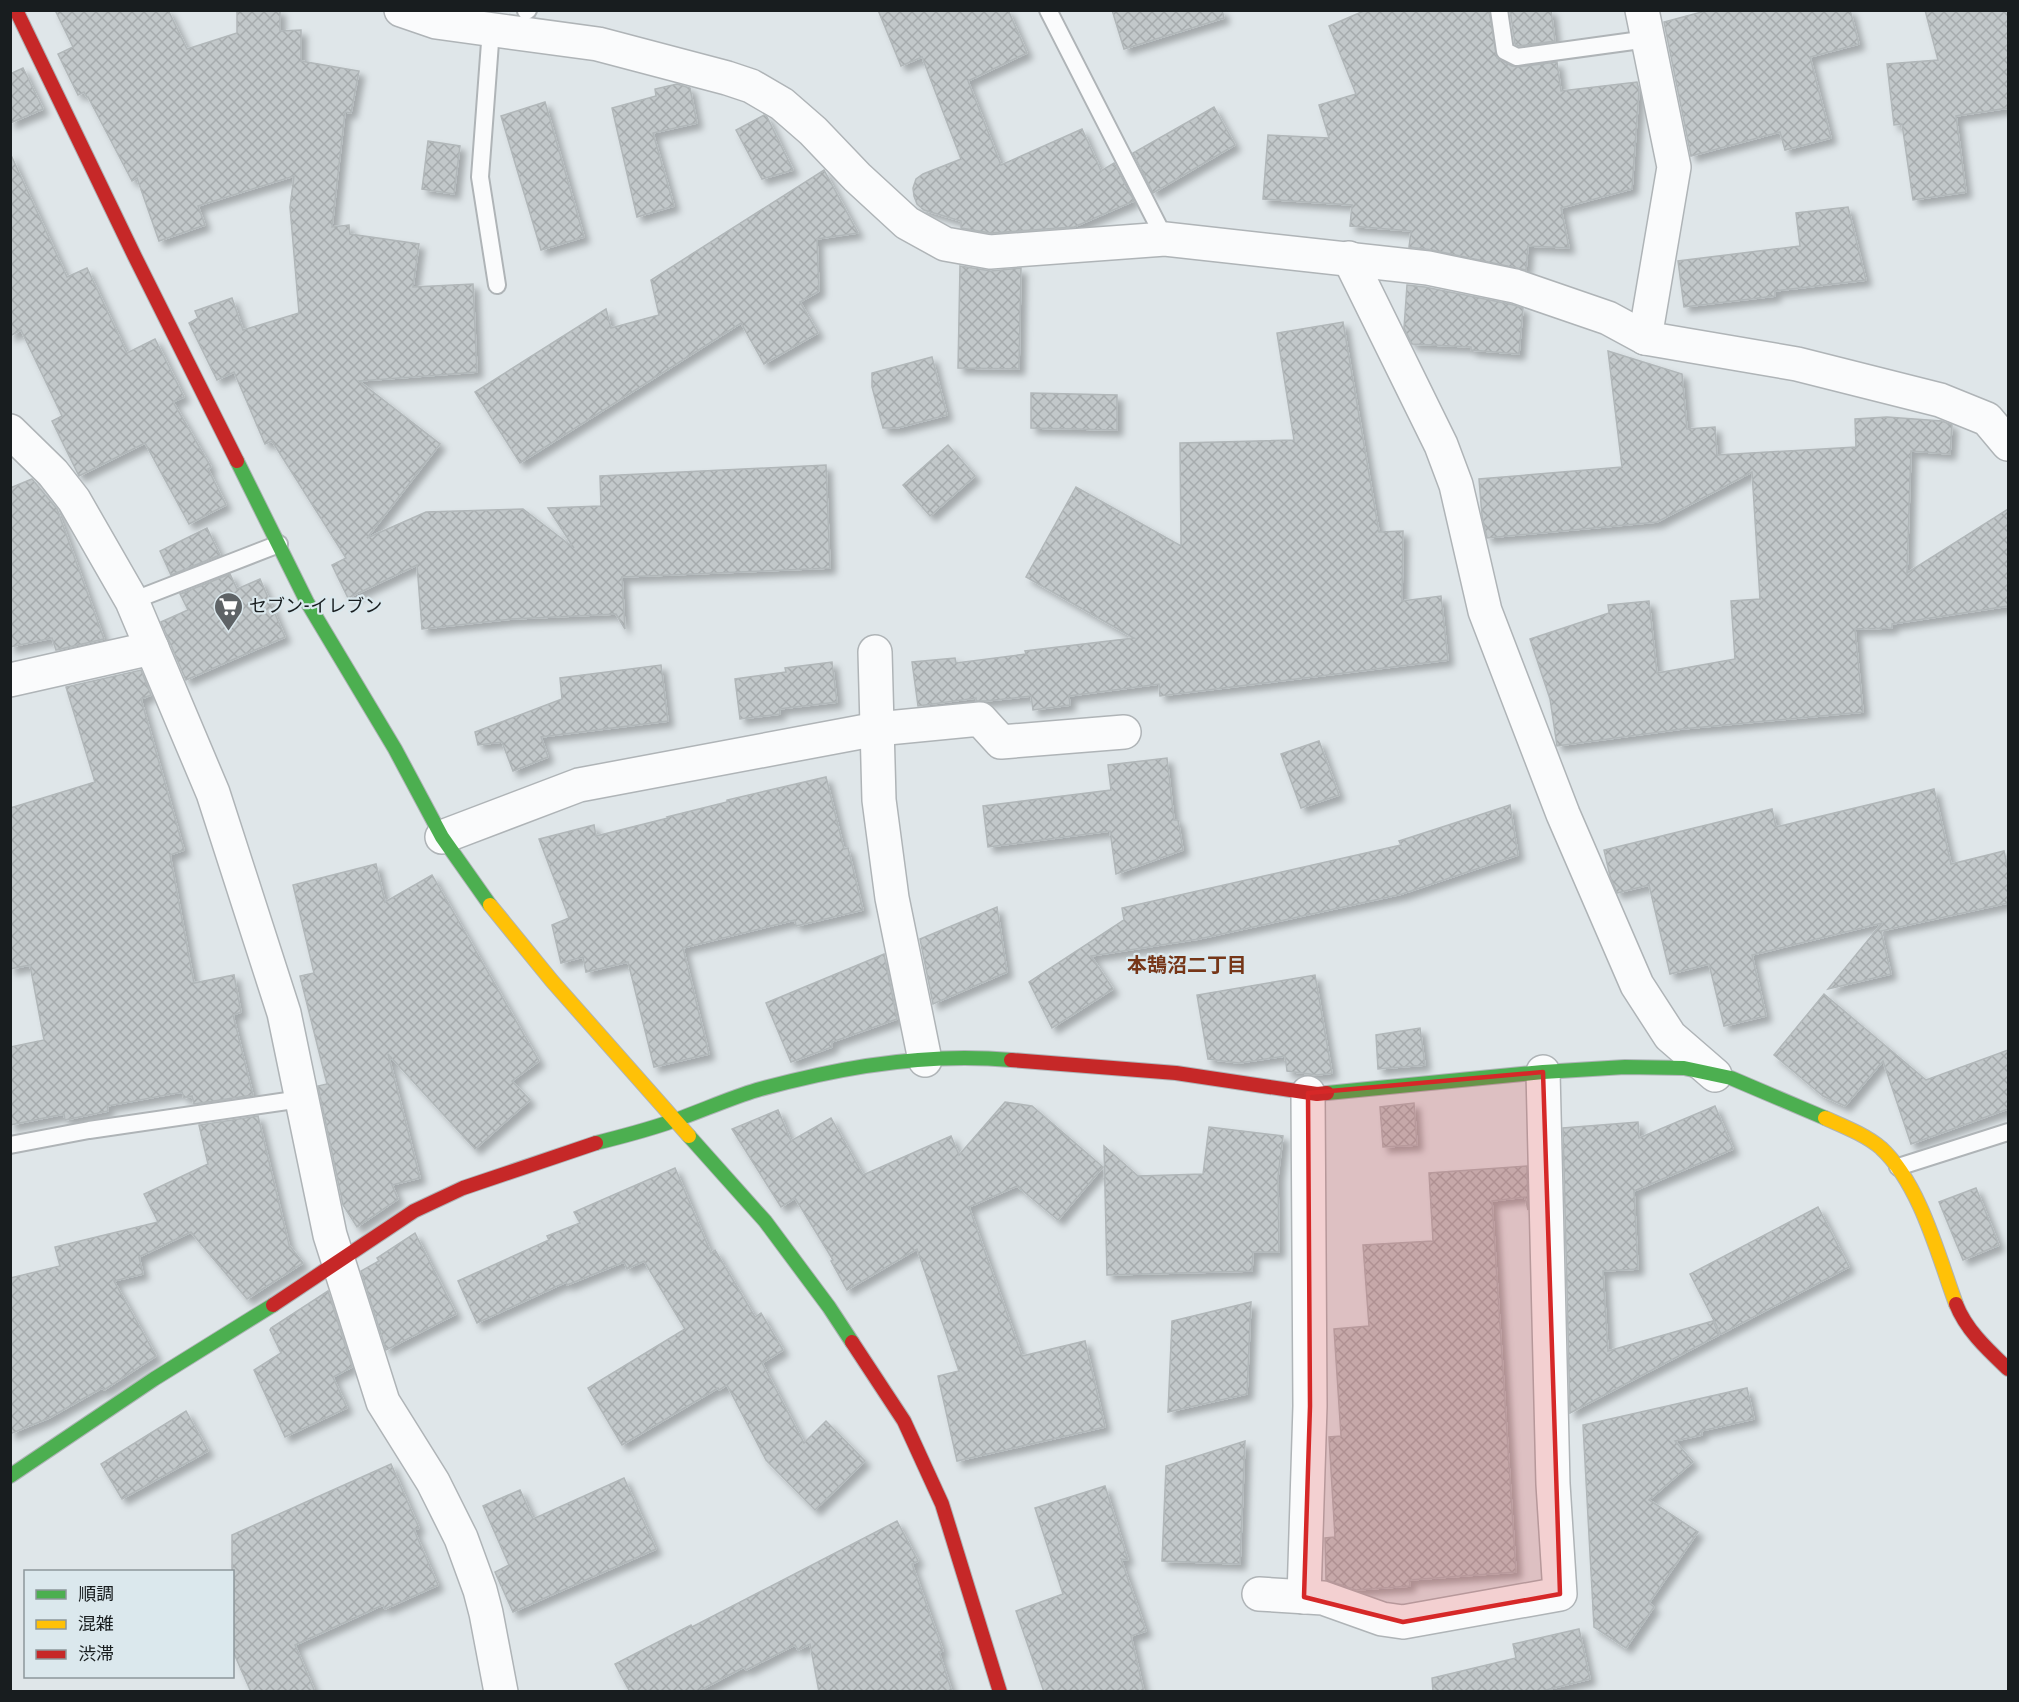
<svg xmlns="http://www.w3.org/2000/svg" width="2019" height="1702" font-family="Overpass,'Noto Sans JP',sans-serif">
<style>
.building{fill:url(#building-cross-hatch);stroke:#b1b7b9;stroke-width:1.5;filter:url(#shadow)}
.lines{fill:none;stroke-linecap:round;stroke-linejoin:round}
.lane-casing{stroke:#afb4b7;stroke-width:20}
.street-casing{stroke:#afb4b7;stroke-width:36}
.fast-casing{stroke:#afb4b7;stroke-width:16}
.slow-casing{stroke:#afb4b7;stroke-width:16}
.jam-casing{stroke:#afb4b7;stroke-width:16}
.lane{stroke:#fafbfc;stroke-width:16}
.street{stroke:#fafbfc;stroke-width:33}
.fast{stroke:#4caf50;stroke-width:14}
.slow{stroke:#ffc107;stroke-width:14}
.jam{stroke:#c62828;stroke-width:14}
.marked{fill:#d62828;fill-opacity:0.2;stroke:#d62828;stroke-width:4.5;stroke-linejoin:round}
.labels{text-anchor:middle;stroke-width:4.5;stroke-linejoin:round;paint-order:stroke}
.poi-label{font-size:18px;fill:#181d1f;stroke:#dbe8ed;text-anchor:start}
.neighbourhood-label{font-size:20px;font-weight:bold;fill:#763618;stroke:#dbe8ed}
</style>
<defs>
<pattern id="building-cross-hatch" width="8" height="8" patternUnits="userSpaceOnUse" patternTransform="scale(1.5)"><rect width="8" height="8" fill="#c2c8ca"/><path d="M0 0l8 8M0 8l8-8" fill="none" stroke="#a6abad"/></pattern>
<filter id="shadow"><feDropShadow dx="5.5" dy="5.5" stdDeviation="3" flood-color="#0004"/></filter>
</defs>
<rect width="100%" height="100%" fill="#dfe6e9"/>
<g class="building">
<polygon points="55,10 168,10 187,49 237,33 237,10 280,10 280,31 301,30 301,61 359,71 351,113 345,112 332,227 349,225 350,234 419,244 413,287 473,284 477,372 359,381 440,444 367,538 426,512 523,509 574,548 548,508 601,506 600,476 826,465 830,568 622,577 625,629 616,614 512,619 422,629 417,565 348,598 332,565 346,558 272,441 265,444 234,372 217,380 189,323 198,318 195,311 232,298 243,330 299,313 290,207 294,176 198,206 205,225 159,241 137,178 132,181 88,97 87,97 84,92 78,95 58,54 73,47"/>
<polygon points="878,10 1008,10 1027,53 968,81 1001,165 1082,129 1101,171 1114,163 1134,201 1074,227 991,233 961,228 961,221 924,210 917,204 914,196 913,188 916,179 923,174 961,159 922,57 901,66"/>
<polygon points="1112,10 1222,10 1224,18 1124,49"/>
<polygon points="1366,10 1489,10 1497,58 1512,66 1518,67 1557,62 1561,91 1637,82 1639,90 1632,189 1561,208 1569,248 1528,246 1526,270 1432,250 1409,247 1411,231 1350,226 1352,205 1263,199 1268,135 1329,138 1319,105 1356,94 1329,26"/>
<polygon points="1510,10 1551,10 1555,41 1519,46 1515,44"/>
<polygon points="1709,10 1850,10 1859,44 1810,57 1831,138 1785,150 1780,132 1691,156 1664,22"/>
<polygon points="1925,10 2008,10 2008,108 1956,116 1966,192 1913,200 1902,124 1894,125 1887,64 1938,60"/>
<polygon points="23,68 43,109 10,123 10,74"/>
<polygon points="677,84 690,88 697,123 653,133 674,206 637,217 612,108 656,96 655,89"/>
<polygon points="545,102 584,237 541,250 501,116"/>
<polygon points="1214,107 1235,145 1153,193 1133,153"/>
<polygon points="764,115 767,117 793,170 762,179 736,130"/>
<polygon points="428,141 460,146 454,194 422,189"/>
<polygon points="10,153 67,277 87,268 127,353 155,339 184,397 173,402 211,467 208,469 226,505 189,524 145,443 79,476 78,474 52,421 62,416 21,330 10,336"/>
<polygon points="824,170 858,233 817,239 819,291 800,302 818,333 764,364 741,323 520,463 475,392 606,309 611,328 659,315 651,280"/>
<polygon points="1848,207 1866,280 1775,291 1775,296 1684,307 1678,261 1800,246 1796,213"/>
<polygon points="960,266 991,271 1021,268 1019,369 958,368"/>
<polygon points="1407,285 1425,287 1510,304 1523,308 1519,354 1471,350 1471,347 1412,344 1404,328"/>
<polygon points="1343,322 1379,532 1403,531 1402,601 1441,596 1448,660 1160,696 1159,684 1069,696 1070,705 1033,710 1031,696 986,701 976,701 976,698 918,706 912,662 955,658 956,663 1026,654 1025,651 1134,638 1026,577 1076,487 1181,546 1180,443 1294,440 1277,333"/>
<polygon points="1608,351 1682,374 1687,429 1715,427 1717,455 1856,447 1855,419 1887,417 1942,421 1952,425 1950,454 1911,451 1907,573 2008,509 2008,606 1892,624 1892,628 1855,629 1863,712 1682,729 1557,746 1550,699 1530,639 1609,613 1608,605 1649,601 1657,673 1735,659 1731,601 1760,599 1752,472 1657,522 1487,538 1482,516 1479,479 1622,467"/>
<polygon points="932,357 947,415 897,428 883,428 872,387 872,373"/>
<polygon points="1031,393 1117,395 1117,430 1031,428"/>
<polygon points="948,445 975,476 930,516 903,485"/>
<polygon points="32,479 57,509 104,639 56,650 52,638 10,647 10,488"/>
<polygon points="207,528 220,555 171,575 160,551"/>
<polygon points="230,574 237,589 260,579 285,637 186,680 161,622 188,610 180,594"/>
<polygon points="832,662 837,702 779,709 780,714 740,719 735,679 786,672 785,668"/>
<polygon points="661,665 668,721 541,737 548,757 513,771 502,742 478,745 475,732 562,699 560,678"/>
<polygon points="141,670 151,695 141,699 184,850 170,855 194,983 234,975 241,1012 233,1015 253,1095 194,1104 192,1096 184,1098 182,1092 107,1106 108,1111 65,1120 64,1114 10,1125 10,1047 44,1040 30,965 10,969 10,808 95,782 66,687"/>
<polygon points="1319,741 1339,795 1301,808 1281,754"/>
<polygon points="1167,758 1174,820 1178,820 1183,850 1116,874 1110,831 988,847 983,806 1111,790 1108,765"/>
<polygon points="826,777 844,849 848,848 863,910 796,926 795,920 683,948 709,1054 654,1067 628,962 586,972 583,957 561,963 552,925 569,918 539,839 594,825 596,836 668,818 667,817 727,802 727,800"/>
<polygon points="1934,789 1951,864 2004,851 2008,870 2008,903 1881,931 1891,974 1828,989 1882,923 1752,955 1766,1016 1724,1026 1709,964 1670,974 1649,885 1617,893 1610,876 1604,850 1772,809 1776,827"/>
<polygon points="1510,805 1518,855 1402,894 1199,939 1091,956 1113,989 1052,1028 1029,982 1124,920 1122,908 1401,845 1399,841"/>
<polygon points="376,864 385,902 432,875 539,1061 512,1081 530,1100 475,1149 388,1054 420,1178 392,1185 398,1199 357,1227 343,1205 318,1086 327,1084 300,976 314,973 293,885"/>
<polygon points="997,907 1007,972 933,1004 920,939"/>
<polygon points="884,954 897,1019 832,1042 832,1047 791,1062 766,1003"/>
<polygon points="1315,975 1332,1073 1317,1075 1287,1071 1285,1056 1239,1063 1208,1059 1197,995"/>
<polygon points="1824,994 1926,1080 2008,1050 2008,1109 1911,1144 1883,1061 1845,1106 1823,1096 1774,1055"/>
<polygon points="1420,1028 1425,1065 1378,1069 1376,1035"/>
<polygon points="1005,1102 1032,1106 1103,1167 1058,1220 1017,1186 969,1207 1022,1356 1085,1341 1105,1427 957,1461 938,1376 959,1371 917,1249 847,1290 831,1261 833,1260 795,1198 781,1207 732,1129 778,1110 791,1141 831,1118 863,1175 951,1136 959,1155"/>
<polygon points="1414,1103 1417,1145 1383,1147 1380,1107"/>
<polygon points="1715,1106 1733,1149 1634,1191 1638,1269 1603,1271 1608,1351 1713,1321 1719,1335 1570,1413 1563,1128 1638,1122 1639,1138"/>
<polygon points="258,1116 289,1245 303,1263 247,1299 191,1232 139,1257 143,1274 114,1281 156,1356 104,1390 102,1388 49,1418 10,1434 10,1278 60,1266 55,1247 158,1222 144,1194 208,1164 199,1125"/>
<polygon points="1209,1127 1283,1136 1278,1177 1279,1252 1253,1252 1252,1271 1107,1275 1104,1146 1138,1176 1203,1174"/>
<polygon points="1527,1166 1528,1210 1525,1197 1492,1201 1516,1572 1409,1580 1410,1586 1356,1590 1326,1580 1325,1538 1335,1537 1329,1437 1341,1436 1334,1329 1369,1326 1363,1245 1433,1241 1429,1173"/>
<polygon points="675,1168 711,1253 715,1250 755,1317 761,1313 783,1350 762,1363 804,1443 826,1421 865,1461 815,1510 766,1460 727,1385 719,1390 718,1388 622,1445 588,1388 685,1329 644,1261 627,1269 624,1262 567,1285 566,1282 477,1323 458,1281 549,1240 547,1236 580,1223 574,1212"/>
<polygon points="1976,1188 1999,1245 1963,1260 1939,1202"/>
<polygon points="1818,1207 1849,1267 1721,1334 1690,1274"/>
<polygon points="415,1233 456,1314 386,1350 361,1271 379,1261 377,1258"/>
<polygon points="328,1291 352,1367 333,1377 347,1408 285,1437 254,1370 281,1353 270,1330 271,1328"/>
<polygon points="1251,1302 1247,1394 1168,1412 1172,1321"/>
<polygon points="1747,1388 1754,1419 1701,1431 1702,1435 1675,1441 1693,1462 1649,1500 1698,1532 1649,1603 1654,1607 1626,1648 1594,1627 1583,1425"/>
<polygon points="186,1411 208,1451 122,1499 101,1464"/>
<polygon points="1245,1441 1240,1564 1162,1561 1166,1466"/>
<polygon points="391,1464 419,1528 414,1530 438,1585 385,1609 383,1605 295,1645 315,1692 251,1692 232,1649 232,1535"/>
<polygon points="624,1478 656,1549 513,1612 495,1572 509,1565 483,1506 520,1490 533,1519"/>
<polygon points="1105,1486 1128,1560 1121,1559 1146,1631 1131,1636 1144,1692 1044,1692 1016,1611 1063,1594 1035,1508"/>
<polygon points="897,1521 918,1561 912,1564 943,1651 939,1652 952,1692 819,1692 810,1644 798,1650 795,1645 746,1670 744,1667 697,1692 630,1692 615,1664 691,1625 692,1627"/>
<polygon points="1579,1629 1590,1679 1538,1692 1433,1692 1432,1678 1516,1658 1513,1644"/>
</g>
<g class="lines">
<defs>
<g id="lane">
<polyline points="1048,10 1165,239"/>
<polyline points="1499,10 1505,51 1517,57 1648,39"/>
<polyline points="526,11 528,10"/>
<polyline points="491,29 480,177 497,285"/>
<polyline points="132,601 279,544"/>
<polyline points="10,1145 89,1130 301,1099"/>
<polyline points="1898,1167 2008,1132"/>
</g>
<g id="street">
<polyline points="401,10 436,22 598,44 727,78 751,86 782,104 813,131 857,177 907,223 945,244 990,252 1165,239 1428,268 1515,286 1608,318 1645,338 1797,364 1940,400 1987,419 2008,444"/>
<polyline points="1642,10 1674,167 1645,338"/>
<polyline points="1349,258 1441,445 1456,485 1485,611 1563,814 1637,985 1670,1036 1715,1075"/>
<polyline points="10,431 53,473 74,500 132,601 213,793 284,1013 330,1235 383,1402 433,1482 461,1538 480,1590 486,1613 501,1692"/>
<polyline points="875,652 879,800 892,898 925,1060"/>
<polyline points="10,680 152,648"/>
<polyline points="442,837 579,785 877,729 980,719 1001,742 1124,732"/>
<polyline points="1259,1594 1323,1598 1382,1619 1403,1622 1560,1594 1553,1484 1543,1072"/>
<polyline points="1304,1597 1310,1406 1308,1093"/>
</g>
<g id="fast">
<polyline points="237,461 307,602 395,749 442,837 490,905"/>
<polyline points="1327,1093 1543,1072 1625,1067 1684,1068 1731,1078 1825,1118"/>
<polyline points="689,1136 765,1221 829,1307 852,1342"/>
<path d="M596,1143C620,1137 643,1131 667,1123C697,1113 727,1099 757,1090C839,1067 926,1052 1011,1060"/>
<polyline points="10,1476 154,1379 273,1305"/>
</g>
<g id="slow">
<polyline points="490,905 552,981 689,1136"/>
<path d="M1825,1118C1843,1126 1866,1135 1881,1148C1920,1184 1938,1255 1956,1304"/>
</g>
<g id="jam">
<polyline points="16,10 135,257 237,461"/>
<polyline points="1011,1060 1176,1073 1317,1094 1327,1093"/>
<path d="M1956,1304C1966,1330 1988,1350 2008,1369"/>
<polyline points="273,1305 414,1211 463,1188 596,1143"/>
<polyline points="852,1342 904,1421 942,1504 1000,1692"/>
</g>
</defs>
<use href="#lane" class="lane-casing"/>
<use href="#street" class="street-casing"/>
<use href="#fast" class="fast-casing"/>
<use href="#slow" class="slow-casing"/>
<use href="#jam" class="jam-casing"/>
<use href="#lane" class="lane"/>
<use href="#street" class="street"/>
<use href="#fast" class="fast"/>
<use href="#slow" class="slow"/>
<use href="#jam" class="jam"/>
</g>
<path class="marked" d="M1543,1072L1560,1594L1403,1622L1304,1597L1310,1406L1308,1093Z"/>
<defs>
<symbol id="supermarket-pin" viewBox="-11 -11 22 30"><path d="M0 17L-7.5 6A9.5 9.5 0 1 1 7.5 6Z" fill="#5e6366" stroke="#dbe8ed"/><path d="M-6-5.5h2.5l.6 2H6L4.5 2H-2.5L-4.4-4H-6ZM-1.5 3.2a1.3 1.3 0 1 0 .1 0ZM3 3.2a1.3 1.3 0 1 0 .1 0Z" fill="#fff"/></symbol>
</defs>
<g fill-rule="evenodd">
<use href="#supermarket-pin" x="212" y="590" width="33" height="45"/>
</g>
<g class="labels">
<g class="poi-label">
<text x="249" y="612">セブン-イレブン</text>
</g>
<g class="neighbourhood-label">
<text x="1187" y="972">本鵠沼二丁目</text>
</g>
</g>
<rect width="2019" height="1702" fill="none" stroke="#181d1f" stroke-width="24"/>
<rect x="24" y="1570" width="210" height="108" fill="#dbe8ed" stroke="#8d979b" stroke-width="1.5"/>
<rect x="36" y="1590" width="30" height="9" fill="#4caf50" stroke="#8d979b" stroke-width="1.5"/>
<text x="78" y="1600" font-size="18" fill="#181d1f">順調</text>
<rect x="36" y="1620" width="30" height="9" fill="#ffc107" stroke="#8d979b" stroke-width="1.5"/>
<text x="78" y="1630" font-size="18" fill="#181d1f">混雑</text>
<rect x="36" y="1650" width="30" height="9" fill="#c62828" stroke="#8d979b" stroke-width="1.5"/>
<text x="78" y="1660" font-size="18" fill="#181d1f">渋滞</text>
</svg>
